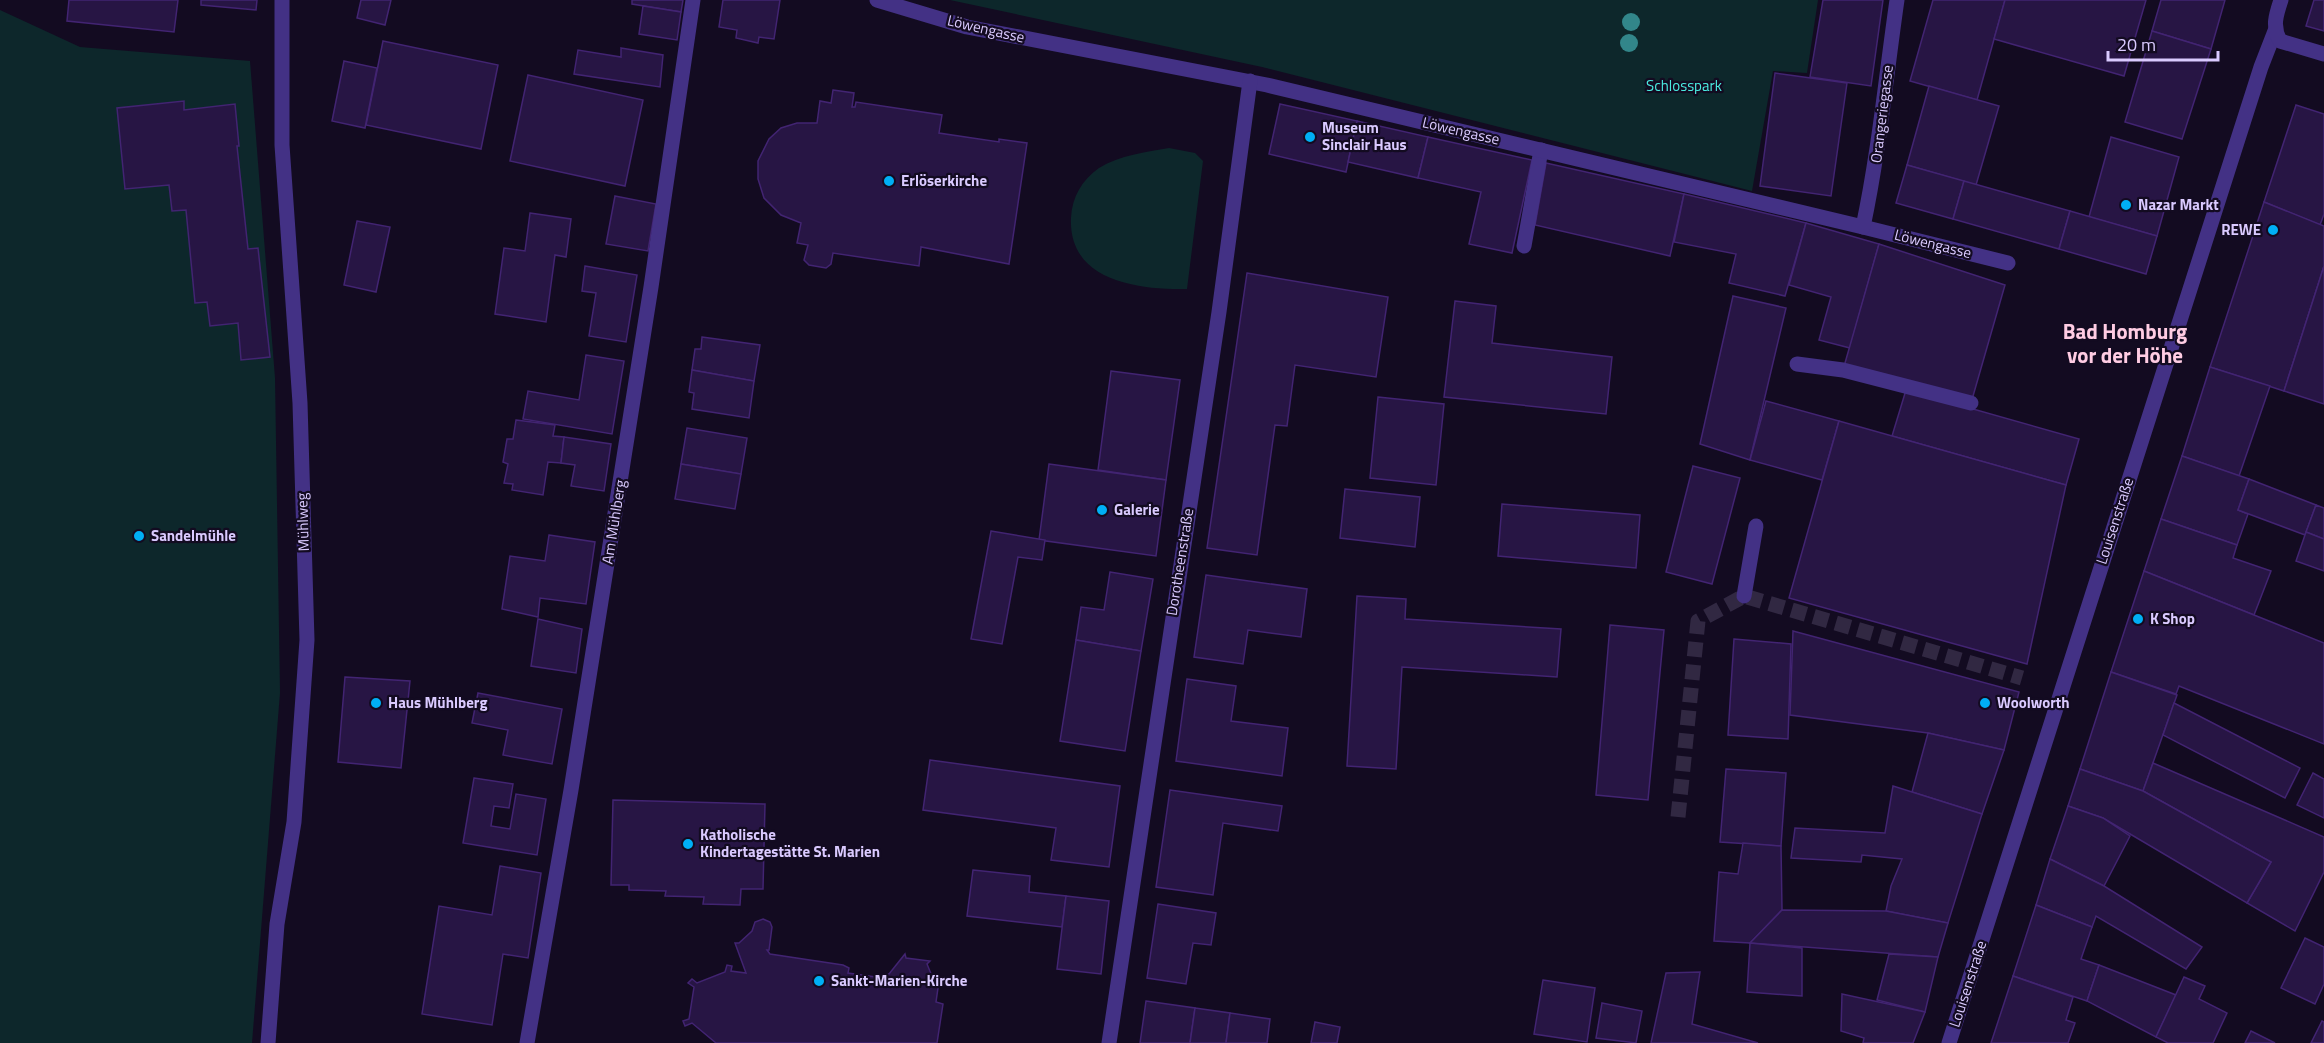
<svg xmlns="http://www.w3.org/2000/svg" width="2324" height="1043" font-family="'Titillium Web',sans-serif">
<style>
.green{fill:#0d272b}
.building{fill:#271544;stroke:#422472;stroke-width:1.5}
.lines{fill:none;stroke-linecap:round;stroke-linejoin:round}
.pedestrian-tunnel{stroke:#312842;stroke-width:15;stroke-dasharray:15 8;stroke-linecap:butt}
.service{stroke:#433185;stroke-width:15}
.pedestrian{stroke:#433185;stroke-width:15}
.minor{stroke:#433185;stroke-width:15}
.tree{fill:#32868a}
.poi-dot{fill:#00aff5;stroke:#130b21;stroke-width:2}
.labels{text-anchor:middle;stroke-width:4.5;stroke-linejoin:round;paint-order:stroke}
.street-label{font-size:15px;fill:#dacaff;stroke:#130b21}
.park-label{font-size:15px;fill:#4bebe0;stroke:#130b21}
.poi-label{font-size:15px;font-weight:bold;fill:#dacaff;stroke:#130b21;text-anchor:start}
.district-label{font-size:21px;font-weight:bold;fill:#ffcce3;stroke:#130b21}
</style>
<rect width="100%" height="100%" fill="#130b21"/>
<g class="green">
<polygon points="950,0 1818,0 1807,73 1773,71 1752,191 1262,67"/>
<polygon points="0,10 80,47 250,61 275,378 280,693 252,1043 0,1043"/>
<path d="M1169,148L1195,153L1203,161L1187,289C1138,290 1068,281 1071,218C1072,197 1082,180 1099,168C1120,155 1146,152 1169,148Z"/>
</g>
<g class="building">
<polygon points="69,0 178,0 174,32 67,21"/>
<polygon points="201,0 257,0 256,10 201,5"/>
<polygon points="361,0 391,0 385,25 357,18"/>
<polygon points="632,0 683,0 681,12 632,4"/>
<polygon points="723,0 780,0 774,39 759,37 758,43 736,38 737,30 719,27"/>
<polygon points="1823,0 1883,0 1871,86 1810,77"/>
<polygon points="1933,0 2005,0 1977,100 1910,81"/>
<polygon points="2005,0 2146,0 2124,76 1994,39"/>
<polygon points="2161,0 2225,0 2211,49 2152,31"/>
<polygon points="2314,0 2324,0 2324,31 2306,26"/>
<polygon points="643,6 681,12 677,40 639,34"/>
<polygon points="2152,31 2211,49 2182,139 2125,122"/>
<polygon points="383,41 498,65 481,149 366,125"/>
<polygon points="621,48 663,55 660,87 574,74 578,50 621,57"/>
<polygon points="344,61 377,68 365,128 332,121"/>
<polygon points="1775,73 1847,83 1831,196 1760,186"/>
<polygon points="528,75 643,100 625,186 510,161"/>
<polygon points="1929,86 1999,106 1976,185 1907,165"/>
<polygon points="833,90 854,93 852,107 855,107 856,102 942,115 939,133 999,142 999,139 1027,143 1009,264 921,247 919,266 833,253 831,264 826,268 809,265 804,260 808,245 797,243 801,223 781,215 764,198 758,179 758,161 769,139 781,128 797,123 817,123 820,101 831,103"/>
<polygon points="184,101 184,110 235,104 239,146 237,146 248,249 258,248 270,357 241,360 238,323 210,326 207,302 195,303 186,210 172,211 169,185 125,189 117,108"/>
<polygon points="1280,104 1357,121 1346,172 1269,154"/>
<polygon points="2296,105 2324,114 2324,214 2320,225 2264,202"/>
<polygon points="1357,121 1428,137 1418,178 1348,162"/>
<polygon points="1428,137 1532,160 1512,253 1469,244 1481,192 1418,178"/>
<polygon points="2111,137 2179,157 2157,236 2089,217"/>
<polygon points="1546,163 1684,194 1670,256 1535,225"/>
<polygon points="1907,165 1964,181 1953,219 1896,203"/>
<polygon points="1964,181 2070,211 2059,249 1953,219"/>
<polygon points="1684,194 1806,223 1785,296 1729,283 1736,254 1674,242"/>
<polygon points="615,196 656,204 648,251 606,244"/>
<polygon points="2264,202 2324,226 2324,266 2284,391 2210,367"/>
<polygon points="2070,211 2157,236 2146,274 2059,249"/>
<polygon points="530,213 571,219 566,257 555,255 546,322 495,314 504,248 525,251"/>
<polygon points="357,221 390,227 376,292 344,285"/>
<polygon points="1806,223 1879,244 1850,348 1819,340 1831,297 1789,285"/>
<polygon points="1879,244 2005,285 1971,403 1843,370"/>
<polygon points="585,266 637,275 626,342 589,336 596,293 582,291"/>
<polygon points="2324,266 2324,404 2284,391"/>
<polygon points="1247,273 1388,297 1376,377 1295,365 1287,426 1275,425 1257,555 1207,548"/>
<polygon points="1733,296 1786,308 1750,460 1700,444"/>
<polygon points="1455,301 1496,306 1492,343 1612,357 1606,414 1444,397"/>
<polygon points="702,337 760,345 754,381 692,370 695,349 701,349"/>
<polygon points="586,355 624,361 612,434 523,419 528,391 579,400"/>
<polygon points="2210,367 2270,386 2239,476 2182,456"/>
<polygon points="692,370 754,381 749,418 692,409 694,393 689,392"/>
<polygon points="1111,371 1180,380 1166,480 1098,470"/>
<polygon points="1906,390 2079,439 2066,485 1892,436"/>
<polygon points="1378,397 1444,404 1436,485 1370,478"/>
<polygon points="1766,401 1839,421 1822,480 1750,460"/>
<polygon points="516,420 555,425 553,436 564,437 561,463 548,462 543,495 512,490 513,484 504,483 508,464 503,462 507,439 513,439"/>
<polygon points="1839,421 2066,485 2027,664 1789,598"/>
<polygon points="687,428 747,438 741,474 681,464"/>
<polygon points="564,437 611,444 604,491 571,486 575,465 561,463"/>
<polygon points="2182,456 2249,479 2238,510 2248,514 2237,545 2161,519"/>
<polygon points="681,464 741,474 735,509 675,499"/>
<polygon points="1049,464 1166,480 1156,556 1039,540"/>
<polygon points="1693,466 1740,478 1712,584 1666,572"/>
<polygon points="2249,479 2316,505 2305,535 2238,510"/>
<polygon points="1345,489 1420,497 1415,547 1340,538"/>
<polygon points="1502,504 1640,515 1636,568 1498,556"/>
<polygon points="2316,505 2324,508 2324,539 2306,532"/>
<polygon points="2161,519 2237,545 2233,558 2271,571 2254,615 2144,571"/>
<polygon points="991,531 1045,540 1042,560 1018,557 1002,644 971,639"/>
<polygon points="2306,532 2324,539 2324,571 2296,561"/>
<polygon points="549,535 595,542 586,604 540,598 538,617 502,609 510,556 545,561"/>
<polygon points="2144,571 2324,643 2324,744 2179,686 2176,694 2111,672"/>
<polygon points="1110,572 1153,579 1141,651 1076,640 1081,607 1104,610"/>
<polygon points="1206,575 1307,589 1301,637 1248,630 1243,664 1194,657"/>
<polygon points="1357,596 1406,599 1405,619 1561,629 1557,677 1402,667 1396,769 1347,766"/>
<polygon points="538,619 582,629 576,673 531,666"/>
<polygon points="1610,625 1664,630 1648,800 1596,795"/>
<polygon points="1793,631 2019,692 2004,750 1928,733 1790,715"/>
<polygon points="1734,639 1791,644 1788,739 1728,735"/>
<polygon points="1076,640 1141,651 1125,751 1060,741"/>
<polygon points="2111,672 2177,695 2143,791 2080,769"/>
<polygon points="345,677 410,681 401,768 338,762"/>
<polygon points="1187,679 1236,686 1231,721 1288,728 1282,776 1176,761"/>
<polygon points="478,693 562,709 552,764 503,755 508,730 472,723"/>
<polygon points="2174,703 2300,768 2285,798 2163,735"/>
<polygon points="1928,733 2004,750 1982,814 1912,792"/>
<polygon points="930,760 1120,786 1109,867 1051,860 1056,828 923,810"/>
<polygon points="2153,763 2324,837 2324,872 2295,931 2247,903 2271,862 2143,791"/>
<polygon points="1726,769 1786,773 1781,846 1720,842"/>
<polygon points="2080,769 2143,791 2271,862 2247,903 2103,818 2068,806"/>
<polygon points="2313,773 2324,779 2324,818 2297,805"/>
<polygon points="474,778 513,784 509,808 494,806 491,826 510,829 516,794 546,799 537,855 463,843"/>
<polygon points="1893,786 1982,814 1948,923 1886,911 1891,886 1902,859 1862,855 1861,862 1791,858 1795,828 1885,833"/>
<polygon points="1170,790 1282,806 1278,831 1223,823 1213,895 1156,887"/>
<polygon points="613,800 765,804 763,889 741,889 740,905 703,904 704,897 665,896 666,891 629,890 629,885 611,885"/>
<polygon points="2068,806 2103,818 2130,836 2104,886 2050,859"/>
<polygon points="1743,843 1781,846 1782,910 1750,943 1714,941 1719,872 1738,874"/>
<polygon points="2050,859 2104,886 2202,947 2186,969 2096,916 2092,927 2036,905"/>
<polygon points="500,866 541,873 528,958 503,954 492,1025 422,1014 439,906 492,915"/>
<polygon points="973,870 1030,876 1029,892 1066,896 1062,927 967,916"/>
<polygon points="1066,896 1109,901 1101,974 1057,969"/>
<polygon points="1158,904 1216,913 1211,945 1193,943 1186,984 1147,978"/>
<polygon points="2036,905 2092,927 2081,959 2099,965 2087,1001 2013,976"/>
<polygon points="1782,910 1886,911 1948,923 1938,957 1750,943"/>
<polygon points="763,919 770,922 772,927 769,950 767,950 770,954 843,965 849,968 848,973 883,978 884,974 889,974 905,954 906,958 930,961 927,964 934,981 939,981 936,1002 943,1004 937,1043 716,1043 692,1023 685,1026 683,1021 689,1019 694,987 688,983 692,979 697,983 725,972 727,965 732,966 731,971 746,973 735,943 739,943 752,931 755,922"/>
<polygon points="2305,938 2324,947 2324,984 2315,1004 2281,988"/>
<polygon points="1750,943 1802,948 1802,996 1747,992"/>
<polygon points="1889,954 1938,957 1925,1012 1877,1000"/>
<polygon points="2099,965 2176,995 2156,1037 2087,1001"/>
<polygon points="1700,972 1692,1024 1758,1043 1651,1043 1666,973"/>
<polygon points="2013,976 2073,997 2066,1020 2075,1023 2068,1043 1991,1043"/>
<polygon points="2184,977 2205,986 2199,999 2227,1013 2213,1043 2168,1043 2156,1037"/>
<polygon points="1543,980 1595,988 1587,1042 1534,1034"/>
<polygon points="1842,994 1925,1012 1913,1043 1863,1043 1864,1038 1841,1031"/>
<polygon points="1146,1001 1195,1008 1190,1043 1140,1043"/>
<polygon points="1602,1003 1642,1011 1636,1043 1596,1038"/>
<polygon points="1195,1008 1230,1013 1226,1043 1190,1043"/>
<polygon points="1230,1013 1270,1019 1267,1043 1226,1043"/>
<polygon points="2322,1021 2324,1022 2324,1043 2311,1043"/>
<polygon points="1315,1022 1340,1027 1337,1043 1311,1043"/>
<polygon points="2251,1031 2275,1043 2245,1043"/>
</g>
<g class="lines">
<polyline class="pedestrian-tunnel" points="1678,817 1698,621 1744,596 2022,678"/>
<polyline class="service" points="1524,246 1541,150"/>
<g class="pedestrian">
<polyline points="1863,227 2008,263"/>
<polyline points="1797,364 1843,370 1971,403"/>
<polyline points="1744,596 1756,526"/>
<polyline points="1949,1043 2261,67 2275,31"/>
</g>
<g class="minor">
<path d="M877,0L967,27L1267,85L1863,227C1879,152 1886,76 1897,0"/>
<path d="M2281,0C2276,15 2272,26 2280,41L2324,54"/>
<polyline points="268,1043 277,924 294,822 307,640 300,403 282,145 282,0"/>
<polyline points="527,1043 571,790 651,287 693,0"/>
<polyline points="1109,1043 1219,312 1250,81"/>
</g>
</g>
<g class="tree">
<circle cx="1631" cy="22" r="9"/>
<circle cx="1629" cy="43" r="9"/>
</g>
<g class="poi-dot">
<circle cx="1310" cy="137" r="6"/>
<circle cx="889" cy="181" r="6"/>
<circle cx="2126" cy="205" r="6"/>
<circle cx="2273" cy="230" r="6"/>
<circle cx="1102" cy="510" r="6"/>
<circle cx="139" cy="536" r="6"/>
<circle cx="2138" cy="619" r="6"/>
<circle cx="376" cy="703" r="6"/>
<circle cx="1985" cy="703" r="6"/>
<circle cx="688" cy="844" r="6"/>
<circle cx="819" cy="981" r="6"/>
</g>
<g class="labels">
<g class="street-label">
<text transform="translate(986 29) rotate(13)" y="5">Löwengasse</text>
<text transform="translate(1882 114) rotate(-83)" y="5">Orangeriegasse</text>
<text transform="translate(1461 131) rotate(13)" y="5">Löwengasse</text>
<text transform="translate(1933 244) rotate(14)" y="5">Löwengasse</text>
<text transform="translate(2115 521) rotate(-72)" y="5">Louisenstraße</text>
<text transform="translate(303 522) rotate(-92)" y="5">Mühlweg</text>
<text transform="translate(614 522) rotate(-81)" y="5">Am Mühlberg</text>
<text transform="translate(1180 562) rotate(-81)" y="5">Dorotheenstraße</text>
<text transform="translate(1968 984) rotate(-72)" y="5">Louisenstraße</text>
</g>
<g class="park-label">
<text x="1684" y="91">Schlosspark</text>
</g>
<g class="poi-label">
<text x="1322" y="133">Museum<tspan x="1322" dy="17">Sinclair Haus</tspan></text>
<text x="901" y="186">Erlöserkirche</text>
<text x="2138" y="210">Nazar Markt</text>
<text x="2261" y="235" text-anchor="end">REWE</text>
<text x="1114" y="515">Galerie</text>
<text x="151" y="541">Sandelmühle</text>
<text x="2150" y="624">K Shop</text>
<text x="388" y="708">Haus Mühlberg</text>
<text x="1997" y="708">Woolworth</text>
<text x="700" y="840">Katholische<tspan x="700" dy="17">Kindertagestätte St. Marien</tspan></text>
<text x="831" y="986">Sankt-Marien-Kirche</text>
</g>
<g class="district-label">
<text x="2125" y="339">Bad Homburg<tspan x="2125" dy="24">vor der Höhe</tspan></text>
</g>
</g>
<path d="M2108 51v9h110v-9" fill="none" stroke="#dacaff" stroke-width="3"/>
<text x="2117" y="51" font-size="18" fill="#dacaff" stroke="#130b21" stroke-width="4.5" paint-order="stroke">20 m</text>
</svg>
